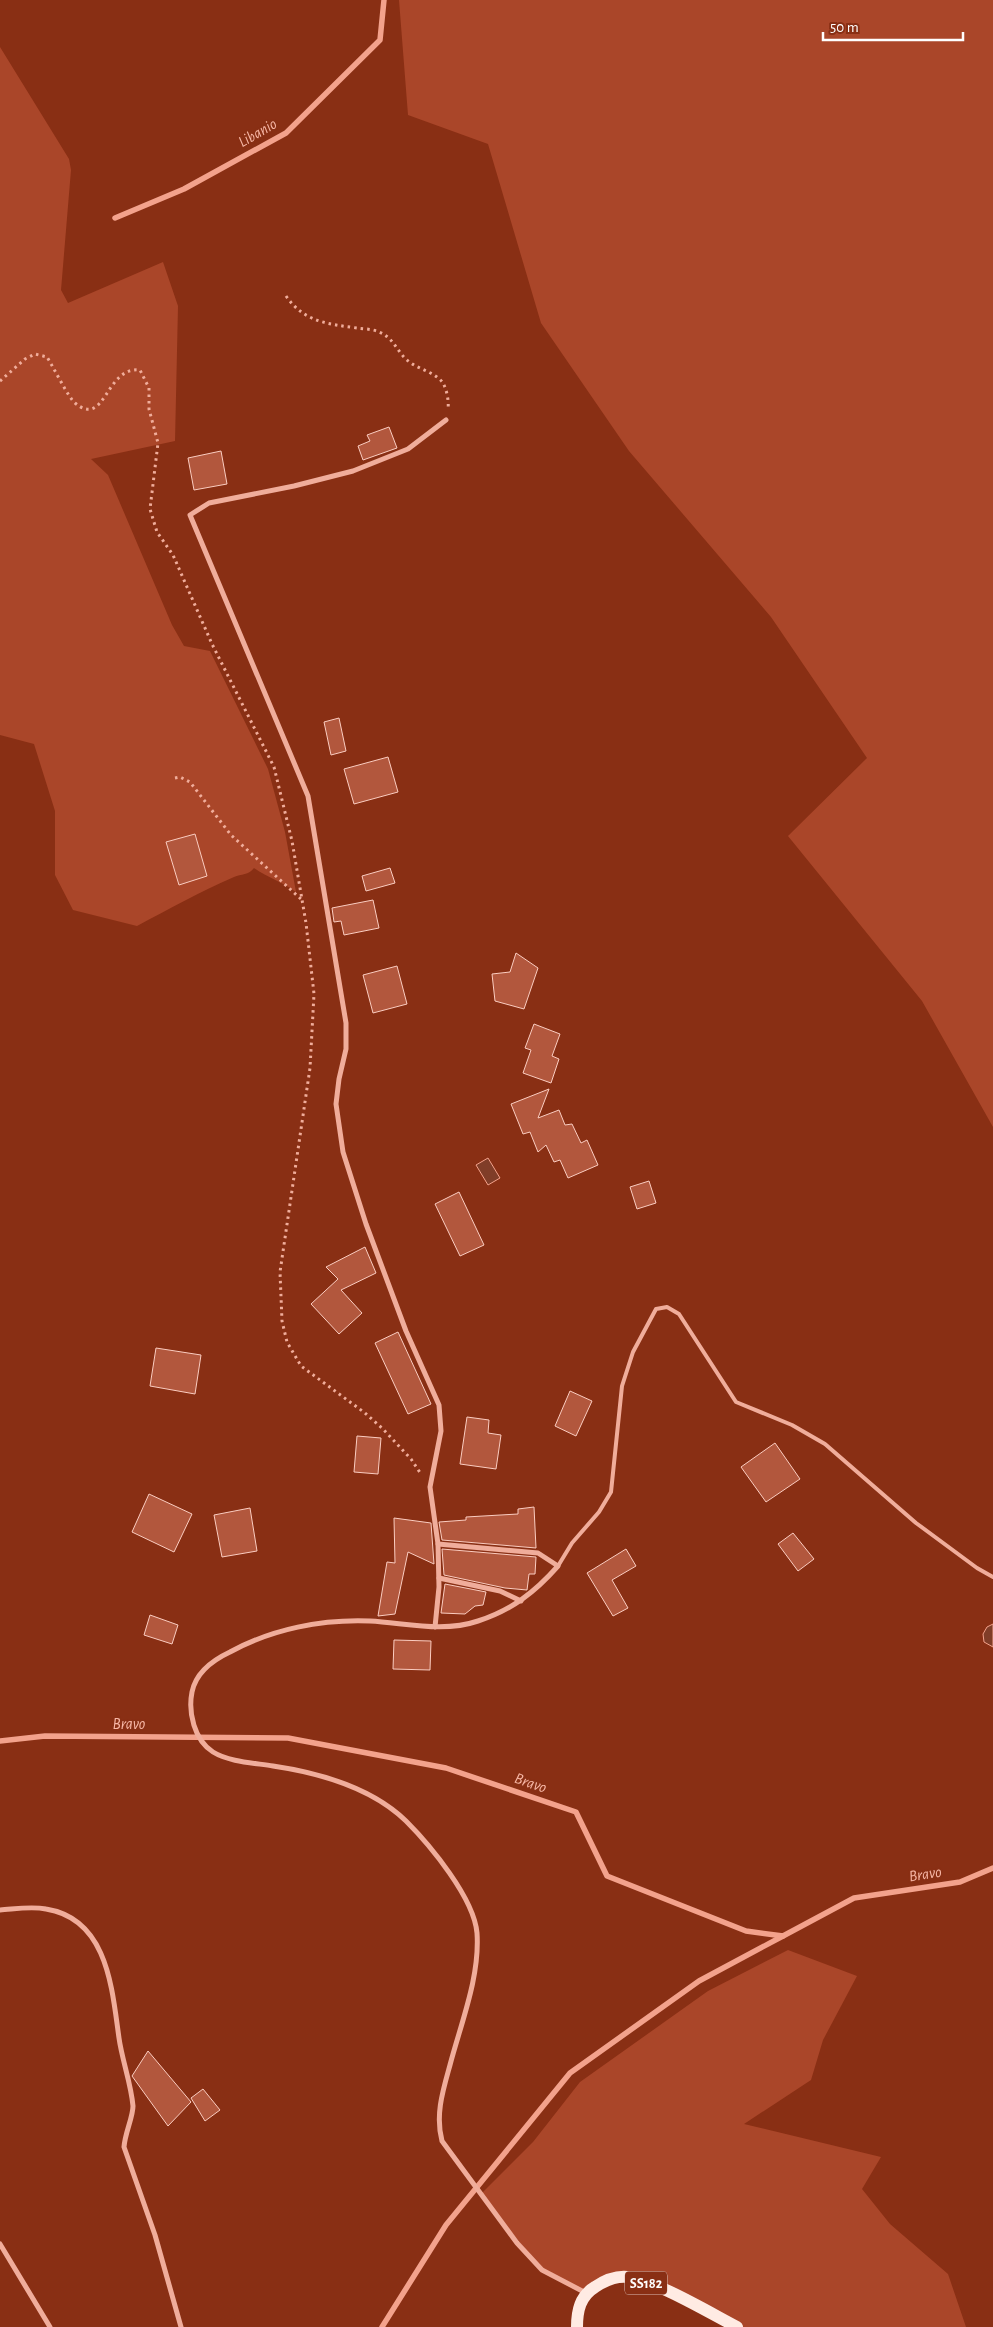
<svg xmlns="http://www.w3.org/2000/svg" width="993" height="2327" font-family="'Alegreya Sans',sans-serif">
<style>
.green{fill:#aa4629}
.water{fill:#803d28;stroke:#f3a28c}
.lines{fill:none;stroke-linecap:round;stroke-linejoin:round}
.stream{stroke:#f3a28c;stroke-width:5.5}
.building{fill:#b2573d;stroke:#fbcdc1}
.path{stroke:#f0ad9b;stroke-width:3;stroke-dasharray:2.5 4;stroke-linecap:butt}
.lane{stroke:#f0ad9b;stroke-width:4}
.street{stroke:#f0ad9b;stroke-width:5}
.primary{stroke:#ffebe3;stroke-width:12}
.labels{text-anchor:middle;stroke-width:4;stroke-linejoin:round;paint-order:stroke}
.shield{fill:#892f14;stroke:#dcc1b8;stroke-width:1}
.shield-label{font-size:14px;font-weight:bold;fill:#fff}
.water-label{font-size:16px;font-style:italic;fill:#f7b7a6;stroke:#892f14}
</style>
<rect width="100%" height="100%" fill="#892f14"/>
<g class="green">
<polygon points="399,0 993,0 993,1127 922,1001 788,836 867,758 771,617 629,451 541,323 488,144 408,115"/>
<path d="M0,47L69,159L71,170L61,290L68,303L163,262L178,306L175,441L91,459L108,475L172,625L184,646L210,651L268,769L285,832L296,892C283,882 268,878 254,868C249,875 241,874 234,877C201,891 169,909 137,926L73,910L55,875V811L34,744L0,735Z"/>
<polygon points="788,1950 857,1976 823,2040 811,2080 744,2124 881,2157 862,2189 890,2224 948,2274 966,2327 737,2327 627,2277 586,2293 542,2270 481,2194 533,2142 580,2082 708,1991"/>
</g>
<g class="water">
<polygon points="488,1158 500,1178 488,1185 476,1165"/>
<polygon points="993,1624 993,1647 984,1642 983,1634 987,1627"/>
</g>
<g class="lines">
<g class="stream">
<polyline points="115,218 184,189 286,133 380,40 384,0"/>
<polyline points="0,1741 45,1736 288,1738 446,1768 576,1812 607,1876 746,1931 783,1936 854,1898 960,1882 993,1868"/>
<polyline points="382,2327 446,2225 570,2073 699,1981 783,1936"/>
</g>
</g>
<g class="building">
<polygon points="389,427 397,448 363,460 358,446 370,441 367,435"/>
<polygon points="221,451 227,484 194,490 188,458"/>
<polygon points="339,718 346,751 331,755 324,722"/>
<polygon points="388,757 398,792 354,804 344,769"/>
<polygon points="195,834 207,876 179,885 166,842"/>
<polygon points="390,868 395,883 366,891 362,876"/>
<polygon points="373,900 379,928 344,935 341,921 334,922 332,908"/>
<polygon points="516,953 538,968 524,1009 495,1001 492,974 510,972"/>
<polygon points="397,966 407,1004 373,1013 363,975"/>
<polygon points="534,1024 560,1034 552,1056 559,1059 551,1083 523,1073 531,1050 525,1048"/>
<polygon points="549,1089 538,1118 559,1110 565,1125 572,1124 581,1143 587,1140 598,1165 568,1178 560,1160 554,1162 546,1145 538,1152 530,1132 523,1134 511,1104"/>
<polygon points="649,1181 656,1203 637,1209 630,1187"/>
<polygon points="459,1192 484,1245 460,1256 435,1204"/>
<polygon points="365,1247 376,1273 341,1290 362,1313 339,1334 311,1304 338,1279 326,1267"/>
<polygon points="398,1332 431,1404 408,1414 375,1343"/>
<polygon points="156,1348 201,1355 195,1394 150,1386"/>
<polygon points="570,1391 592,1401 576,1436 555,1426"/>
<polygon points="467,1417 489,1420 488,1433 501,1435 496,1469 460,1464"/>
<polygon points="357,1436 381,1438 378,1474 354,1472"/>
<polygon points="775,1443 800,1479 766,1502 741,1467"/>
<polygon points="149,1494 192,1514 174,1552 132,1532"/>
<polygon points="534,1507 536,1548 442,1540 439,1522 466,1520 466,1517 518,1514 518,1509"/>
<polygon points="250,1508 257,1551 222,1557 214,1515"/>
<polygon points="394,1518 431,1523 434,1564 408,1552 395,1614 378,1616 387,1562 395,1563"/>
<polygon points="793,1533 814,1559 798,1571 778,1544"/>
<polygon points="442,1549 536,1557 535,1574 529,1574 527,1590 505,1588 444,1575"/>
<polygon points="626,1549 636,1566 612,1580 628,1608 613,1616 587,1573"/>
<polygon points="445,1584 486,1592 483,1605 475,1606 465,1614 441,1613"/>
<polygon points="150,1615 178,1625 172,1644 144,1635"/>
<polygon points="394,1640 431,1641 430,1670 393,1669"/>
<polygon points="148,2051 191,2102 168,2126 132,2076"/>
<polygon points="203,2089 220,2110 205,2121 191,2098"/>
</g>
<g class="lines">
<g class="path">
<path d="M286,296C304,322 328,324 357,328C364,329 373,329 379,332C395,338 397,354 411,363C421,370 436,373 443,383C447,390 449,402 448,409"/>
<path d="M0,381L25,359L35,354L47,357C54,368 68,397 75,403C106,429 105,366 140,370L149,388V409L158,443L150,509L157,532L173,555L212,644L274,767L292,841L306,923L314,994L310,1068L280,1272L282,1321L287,1342L301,1366L365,1413L383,1429L411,1459L421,1474"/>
<polyline points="175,778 180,777 190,782 231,835 302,900"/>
</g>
<polyline class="lane" points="558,1566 572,1543 599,1512 611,1492 622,1386 633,1352 656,1309 667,1307 679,1314 736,1402 792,1425 825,1444 916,1523 977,1568 993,1577"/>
<g class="street">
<path d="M438,1544L538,1553L558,1566C535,1592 512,1610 478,1621C443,1633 406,1623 370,1621C322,1619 272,1629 230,1652C213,1660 196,1672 192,1692C188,1712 194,1740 213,1752C229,1762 255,1763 273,1766C320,1773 371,1787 406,1821C430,1845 474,1898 477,1933C480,1977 461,2023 450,2065C443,2090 435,2115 442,2141L517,2243L542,2270L586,2293"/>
<polyline points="439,1578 500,1591 521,1601"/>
<polyline points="435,1627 439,1587 438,1544 430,1487 441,1431 439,1405 406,1331 366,1224 343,1152 336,1104 339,1079 346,1049 346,1023 308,796 190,515 209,503 294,486 353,471 408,449 446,420"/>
<path d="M0,1910C15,1909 31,1906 46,1909C108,1919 112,1989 119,2038C122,2060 131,2083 133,2106C133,2117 125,2133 124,2147L155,2235L181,2327"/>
<polyline points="0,2244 50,2327"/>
</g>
<path class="primary" d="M577,2327C577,2311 580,2296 595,2287C604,2281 615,2276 627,2277C655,2280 710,2313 737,2327"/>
</g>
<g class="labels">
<rect class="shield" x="625" y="2271.5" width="42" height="23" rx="4"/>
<g class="shield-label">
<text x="646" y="2288">SS182</text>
</g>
<g class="water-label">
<text transform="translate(257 132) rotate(-30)" y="6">Libanio</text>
<text x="129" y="1729">Bravo</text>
<text transform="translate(531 1782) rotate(19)" y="6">Bravo</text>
<text transform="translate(925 1873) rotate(-9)" y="6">Bravo</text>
</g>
</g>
<path d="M823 32v8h140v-8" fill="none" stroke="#ffffff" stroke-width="2.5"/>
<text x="830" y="32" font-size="15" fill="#ffffff" stroke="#892f14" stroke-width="4" paint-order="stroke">50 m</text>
</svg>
